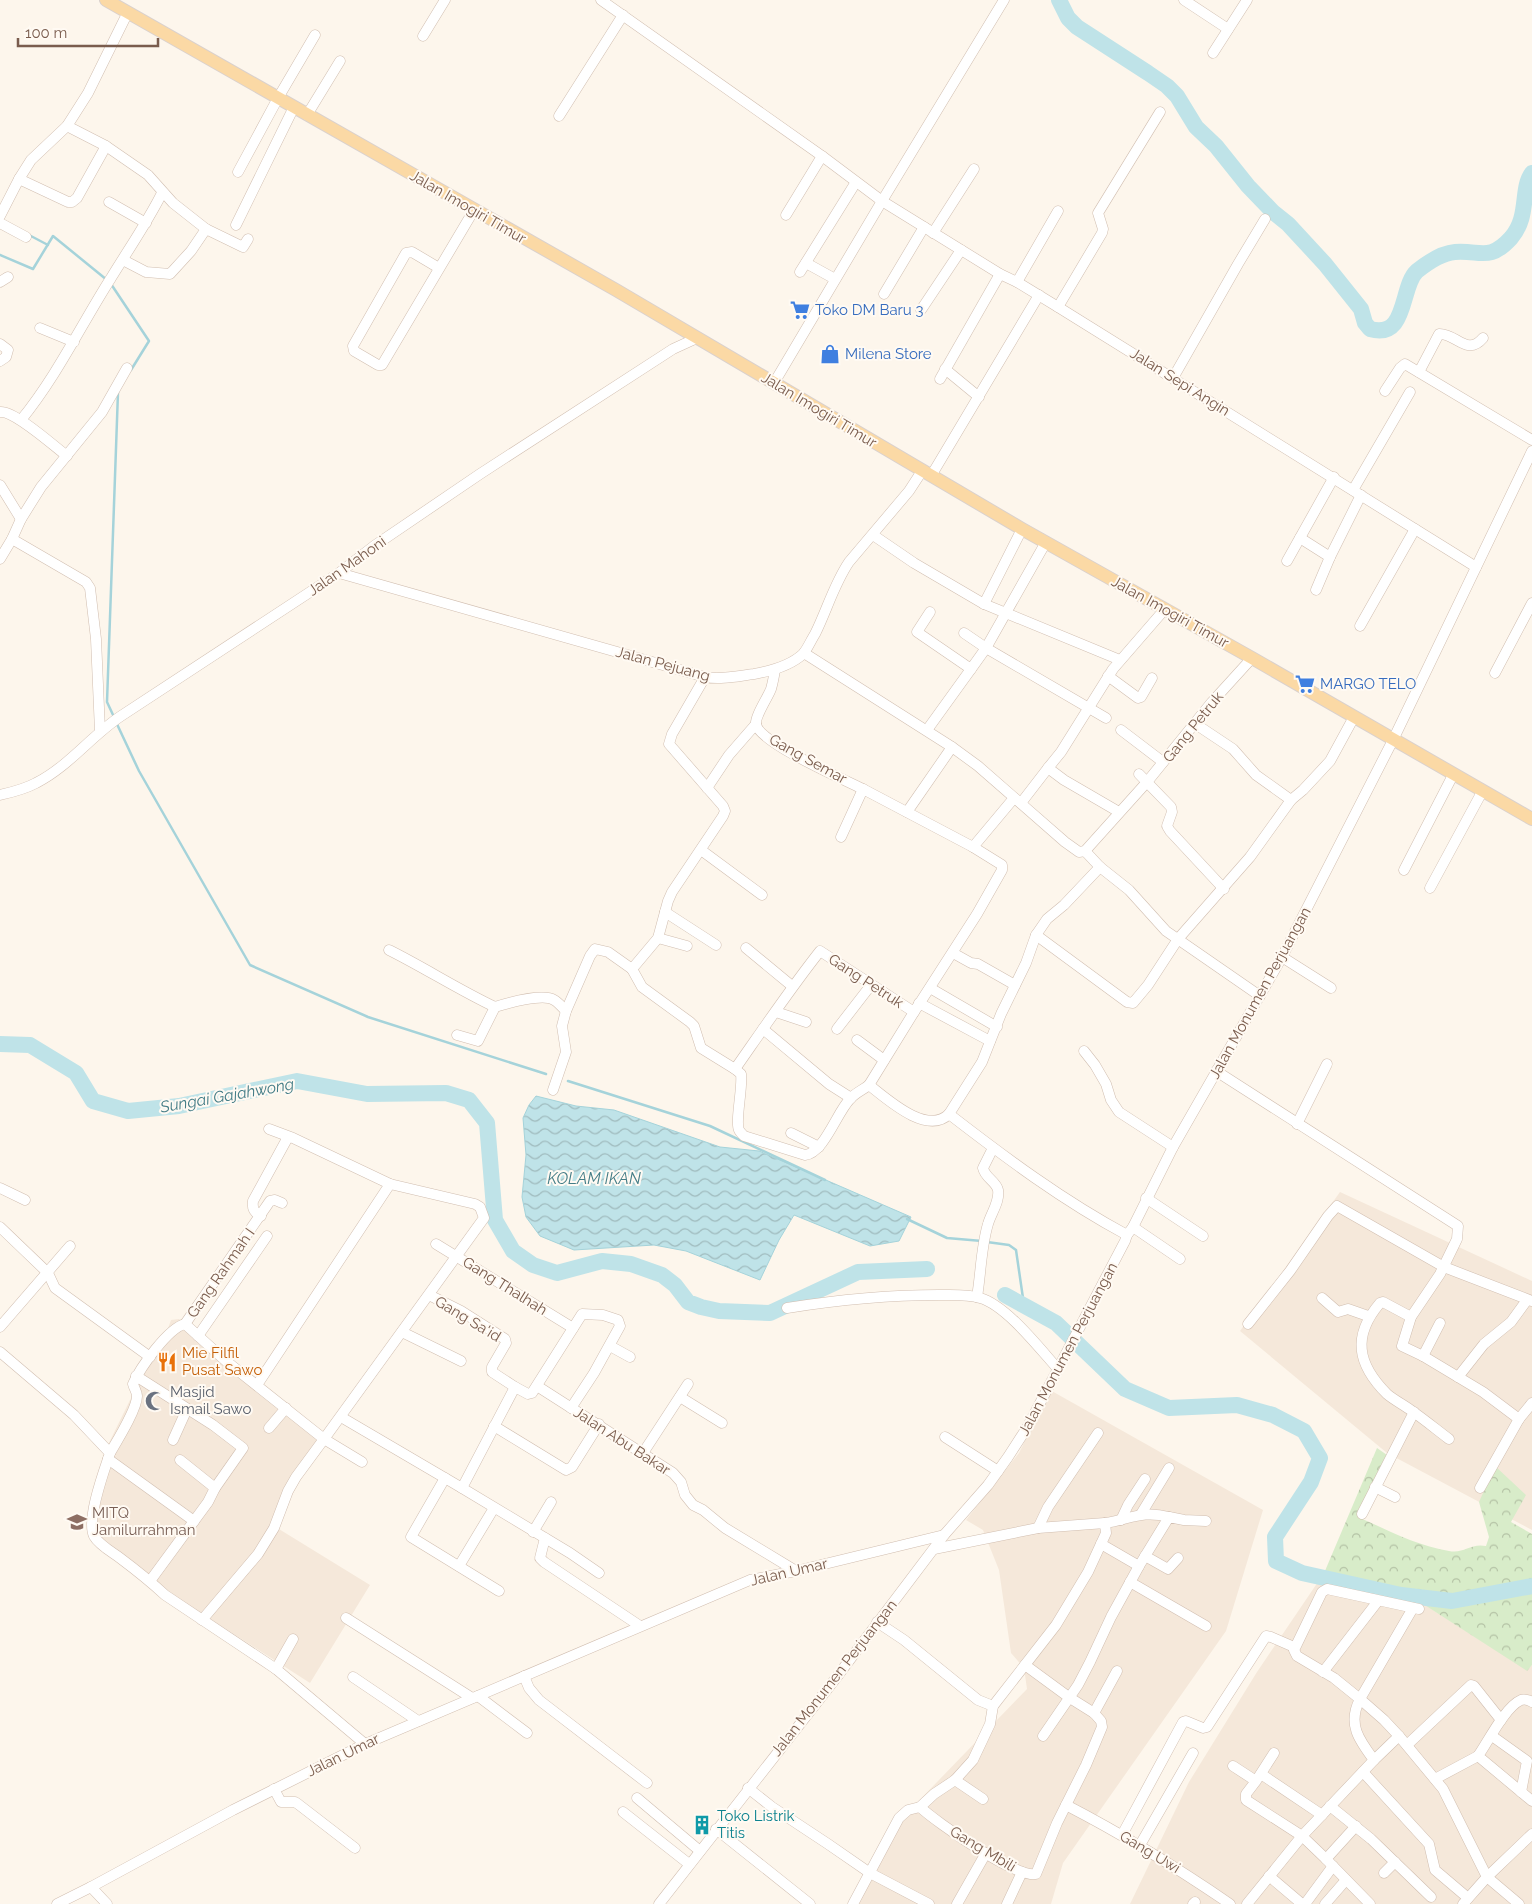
<svg xmlns="http://www.w3.org/2000/svg" width="1532" height="1904" font-family="Raleway,sans-serif">
<style>
.residential{fill:#f5e8da}
.forest{fill:url(#forest-crowns)}
.water{fill:url(#water-waves);stroke:#a5d3da}
.lines{fill:none;stroke-linecap:round;stroke-linejoin:round}
.stream{stroke:#a5d3da;stroke-width:2.5}
.river{stroke:#bfe3e8;stroke-width:16}
.minor-casing{stroke:#d1beb0;stroke-width:11}
.major-casing{stroke:#dad1cd;stroke-width:14}
.minor{stroke:#fff;stroke-width:10}
.major{stroke:#fbd9a5;stroke-width:12}
.labels{text-anchor:middle;stroke-width:4;stroke-linejoin:round;paint-order:stroke}
.street-label{font-size:15px;fill:#7a5c4d;stroke:#fffaf3}
.shop-label{font-size:15px;fill:#366cbe;stroke:#fffaf3;text-anchor:start}
.food-label{font-size:15px;fill:#c56008;stroke:#fffaf3;text-anchor:start}
.worship-label{font-size:15px;fill:#5b616d;stroke:#fffaf3;text-anchor:start}
.education-label{font-size:15px;fill:#785e54;stroke:#fffaf3;text-anchor:start}
.culture-label{font-size:15px;fill:#0d838f;stroke:#fffaf3;text-anchor:start}
.water-label{font-size:16px;font-style:italic;fill:#437c86;stroke:#fffaf3}
</style>
<defs>
<pattern id="forest-crowns" width="20" height="18" patternUnits="userSpaceOnUse" patternTransform="scale(1.25)"><rect width="20" height="18" fill="#d8ecc9"/><path d="M2 6a3 3 0 1 1 6 0M12 15a3 3 0 1 1 6 0" fill="none" stroke="#b4c2a5"/></pattern>
<pattern id="water-waves" width="16" height="10" patternUnits="userSpaceOnUse" patternTransform="scale(1.25)"><rect width="16" height="10" fill="#bfe3e8"/><path d="M0 5q4-4 8 0t8 0" fill="none" stroke="#a0bbbe"/></pattern>
</defs>
<rect width="100%" height="100%" fill="#fdf6ec"/>
<g class="residential">
<polygon points="1340,1192 1532,1281 1532,1530 1387,1453 1240,1331"/>
<polygon points="179,1319 256,1386 327,1434 274,1526 370,1585 310,1683 190,1606 90,1536 107,1447 131,1398 143,1360 166,1334 171,1320"/>
<polygon points="1050,1390 1263,1510 1226,1631 1063,1863 1051,1904 853,1904 909,1811 1027,1689 1024,1668 1011,1653 999,1570 983,1530 966,1520 1019,1453"/>
<polygon points="1322,1576 1406,1593 1527,1670 1532,1665 1532,1904 1130,1904 1189,1782 1257,1672"/>
</g>
<path class="forest" d="M1377,1448L1387,1455L1358,1517C1388,1530 1417,1546 1449,1551C1464,1554 1470,1543 1486,1546L1489,1537L1479,1502L1495,1466L1526,1495L1511,1522L1532,1534V1665L1527,1671L1406,1593L1322,1578Z"/>
<polygon class="water" points="536,1096 576,1106 614,1110 720,1147 759,1151 911,1217 899,1241 870,1246 794,1215 779,1240 760,1280 686,1251 654,1245 574,1250 540,1236 526,1217 522,1197 526,1155 523,1118 529,1105"/>
<g class="lines">
<g class="stream">
<polyline points="29,235 48,245"/>
<polyline points="0,255 33,269 53,236 107,280"/>
<polyline points="111,284 149,341 131,370"/>
<polyline points="114,717 107,702 118,392"/>
<polyline points="116,722 139,771 250,965 368,1017 546,1074"/>
<polyline points="568,1081 710,1126 825,1180"/>
<polyline points="907,1219 947,1238 982,1241"/>
<polyline points="987,1242 1009,1245 1016,1250 1024,1305"/>
</g>
<g class="river">
<path d="M1059,0L1068,18L1077,27L1148,73L1167,86L1177,96L1196,127L1216,146L1248,186L1273,212L1288,224L1325,264L1361,309L1365,323L1370,329C1408,340 1400,286 1417,271C1427,263 1442,253 1455,252C1481,250 1489,262 1511,238C1530,216 1520,189 1532,173"/>
<polyline points="0,1044 30,1045 76,1073 93,1101 128,1111 179,1106 297,1081 367,1094 446,1093 469,1100 487,1123 495,1220 513,1251 533,1265 557,1273 602,1261 631,1264 662,1275 675,1285 688,1302 701,1307 719,1311 770,1313 858,1272 927,1269"/>
<polyline points="1005,1295 1056,1323 1125,1389 1169,1408 1237,1405 1273,1415 1304,1431 1320,1458 1311,1482 1275,1537 1276,1561 1302,1573 1401,1595 1452,1601 1532,1586"/>
</g>
<defs>
<g id="minor">
<polyline points="601,0 822,156 882,201 1000,274 1017,282 1058,307 1476,567"/>
<polyline points="1184,0 1228,29"/>
<polyline points="423,36 445,0"/>
<polyline points="1213,53 1247,0"/>
<polyline points="307,115 340,61"/>
<polyline points="559,116 623,15"/>
<polyline points="67,126 106,146 148,175 173,203 206,229 191,251 170,274 146,272 123,260"/>
<polyline points="238,172 278,98 315,35"/>
<polyline points="19,179 68,202 72,202 77,198 106,146"/>
<polyline points="109,202 146,223"/>
<polyline points="786,215 822,156"/>
<polyline points="0,216 19,179 31,160 67,126 88,93 128,12"/>
<polyline points="0,223 26,237"/>
<polyline points="236,225 294,107"/>
<polyline points="206,229 243,247 248,239"/>
<polyline points="933,233 974,169"/>
<polyline points="806,263 835,279"/>
<polyline points="439,268 412,252 406,253 353,346 354,351 378,365 382,365 474,210"/>
<polyline points="800,272 856,182"/>
<polyline points="0,282 8,277"/>
<polyline points="1017,282 1058,211"/>
<polyline points="884,294 924,227"/>
<polyline points="1058,307 1102,233 1103,229 1098,213 1160,112"/>
<polyline points="921,310 961,250"/>
<polyline points="40,328 74,342"/>
<polyline points="0,344 8,350 6,357 0,361"/>
<polyline points="945,369 979,397"/>
<path d="M1419,372L1439,334C1456,333 1467,357 1483,338"/>
<polyline points="1173,378 1238,264 1265,219"/>
<polyline points="940,379 1000,274"/>
<polyline points="774,383 882,201 1004,0"/>
<polyline points="1385,391 1400,368 1405,364 1532,440"/>
<path d="M0,412C14,410 54,446 67,456"/>
<path d="M21,420C57,376 81,325 111,278C128,250 147,223 162,193"/>
<polyline points="931,476 1039,295"/>
<polyline points="0,485 21,519"/>
<polyline points="1353,490 1410,392"/>
<polyline points="873,535 914,563 984,604 1120,660"/>
<polyline points="1300,538 1330,557"/>
<polyline points="12,539 21,519 41,487 102,412 127,368"/>
<polyline points="1046,542 986,648 1106,718"/>
<polyline points="0,559 12,539 86,582 90,588 96,639 100,731"/>
<polyline points="1287,561 1334,477"/>
<path d="M339,573L705,677C721,680 738,676 754,674C771,671 790,666 803,654C808,648 811,640 815,634C827,610 834,584 849,562L909,491L922,471"/>
<polyline points="1316,590 1330,557 1361,495"/>
<polyline points="984,604 1022,529"/>
<polyline points="930,612 917,632 971,669 986,648 964,633"/>
<polyline points="1360,626 1415,529"/>
<polyline points="804,653 952,747 978,766 1065,842 1079,852 1085,851 1147,782 1212,702 1252,658"/>
<path d="M775,670C774,676 773,682 771,689C768,697 755,716 756,724C758,742 845,780 863,789"/>
<polyline points="1495,673 1532,603"/>
<polyline points="1108,676 1138,698 1141,697 1152,678"/>
<polyline points="1194,723 1233,749 1256,775 1291,800"/>
<polyline points="927,730 971,669"/>
<polyline points="1121,730 1163,762"/>
<polyline points="1139,774 1171,807 1172,812 1167,826 1170,831 1224,889"/>
<polyline points="707,788 729,755 756,724"/>
<path d="M0,795C13,792 25,789 36,783C68,767 91,736 121,716L339,573L374,546L480,474L673,349L697,338"/>
<polyline points="1021,803 1048,768"/>
<polyline points="907,812 952,747"/>
<polyline points="1119,812 1064,780 1048,768 1061,752 1113,669 1165,609"/>
<polyline points="973,847 1014,798"/>
<polyline points="701,850 762,895"/>
<polyline points="1085,851 1100,867 1129,890 1166,931 1260,996"/>
<path d="M1100,867L1064,905L1047,919L1036,935L1026,963L1001,1014L982,1062L949,1114C1006,1158 1062,1200 1127,1235"/>
<polyline points="1404,870 1453,775"/>
<polyline points="1430,888 1482,792"/>
<polyline points="665,912 716,945"/>
<polyline points="1036,935 1127,1002 1133,1003 1148,985 1178,939 1250,857 1291,800 1303,790 1330,761 1354,717"/>
<polyline points="658,938 687,946"/>
<polyline points="746,948 792,986"/>
<path d="M389,950C425,968 459,990 495,1007"/>
<polyline points="953,953 971,963 978,964 1015,985"/>
<polyline points="1282,957 1331,988"/>
<path d="M632,969L642,987L690,1022L694,1026L701,1048L735,1069C763,1029 790,989 820,951L914,1012L977,914L1002,870V865L973,847L863,789L841,837"/>
<polyline points="930,988 997,1027"/>
<polyline points="919,1003 990,1041"/>
<polyline points="776,1012 806,1022"/>
<polyline points="763,1029 829,1084 851,1098"/>
<polyline points="837,1029 871,985"/>
<path d="M457,1035L478,1041L495,1007C508,1003 543,993 554,1000C558,1002 562,1007 566,1011"/>
<polyline points="857,1040 884,1060"/>
<polyline points="1084,1051 1095,1065 1106,1084 1111,1100 1119,1112 1173,1147"/>
<path d="M735,1069L741,1074C743,1087 735,1121 739,1130C740,1132 742,1134 744,1136L805,1155C824,1153 837,1112 850,1099C855,1093 863,1090 869,1085C887,1099 927,1136 949,1114"/>
<polyline points="1216,1071 1458,1226 1457,1239 1440,1274 1411,1317 1402,1346 1423,1356 1483,1392 1519,1419 1532,1403"/>
<polyline points="869,1085 914,1012"/>
<polyline points="553,1090 566,1052 562,1026 566,1011 590,956 595,949 608,952 632,969 658,938 668,901 672,892 723,816 725,811 723,806 669,744 672,734 705,677"/>
<polyline points="1297,1124 1327,1064"/>
<polyline points="791,1133 819,1147"/>
<polyline points="0,1188 25,1200"/>
<polyline points="1146,1198 1203,1236"/>
<path d="M261,1216C254,1212 252,1209 253,1201L288,1137"/>
<polyline points="0,1227 48,1273 55,1288 150,1357"/>
<polyline points="1133,1227 1180,1259"/>
<polyline points="436,1244 573,1328"/>
<polyline points="429,1295 461,1311 505,1339 506,1343 492,1367 492,1372 515,1387"/>
<path d="M977,1297C981,1273 981,1247 988,1224C991,1213 1000,1202 998,1190C996,1181 985,1178 983,1168L993,1148"/>
<polyline points="1322,1298 1338,1312 1348,1309 1368,1316"/>
<path d="M787,1308C837,1300 888,1295 939,1295C952,1295 968,1294 980,1298C1006,1305 1040,1349 1058,1369"/>
<path d="M1411,1317L1383,1302L1380,1303C1352,1336 1357,1364 1387,1394C1394,1400 1404,1405 1412,1411C1425,1420 1437,1430 1449,1439"/>
<polyline points="185,1324 226,1361 324,1439 296,1477 288,1491 274,1528 258,1554 202,1620"/>
<polyline points="1248,1324 1290,1271 1328,1216 1337,1206 1444,1267 1532,1301"/>
<polyline points="0,1327 70,1246"/>
<polyline points="402,1332 461,1361"/>
<polyline points="198,1336 267,1236"/>
<polyline points="610,1346 630,1357"/>
<path d="M0,1352L74,1415L110,1453C104,1471 86,1519 94,1536C99,1545 112,1552 120,1558C136,1570 151,1582 165,1595L276,1669L293,1639"/>
<polyline points="1423,1356 1440,1323"/>
<polyline points="136,1376 213,1425 243,1448 215,1488 208,1502 150,1581"/>
<polyline points="1458,1377 1484,1344 1511,1322 1527,1300"/>
<polyline points="257,1385 390,1184 293,1138 269,1129"/>
<polyline points="537,1386 673,1473 681,1482 685,1495 693,1505 703,1510 725,1528 796,1571"/>
<polyline points="680,1397 722,1423"/>
<polyline points="571,1408 594,1373 620,1326 618,1320 603,1315 582,1314 532,1393 528,1394 515,1387 462,1488 570,1553 599,1573"/>
<polyline points="341,1417 462,1488"/>
<polyline points="494,1426 566,1470 572,1467 599,1424"/>
<polyline points="269,1428 286,1408"/>
<polyline points="945,1437 998,1471"/>
<polyline points="173,1440 187,1409"/>
<path d="M110,1453C117,1441 137,1409 137,1396C137,1392 134,1388 133,1384C140,1368 168,1328 185,1324L270,1201L275,1200L282,1203"/>
<polyline points="643,1453 688,1384"/>
<polyline points="108,1459 194,1521"/>
<polyline points="180,1460 215,1488"/>
<polyline points="362,1462 324,1439 484,1218 480,1207 475,1204 390,1184"/>
<polyline points="445,1478 411,1537 499,1591"/>
<polyline points="1375,1487 1395,1497"/>
<polyline points="1480,1488 1519,1419"/>
<polyline points="1141,1514 1169,1468"/>
<polyline points="1362,1514 1414,1412"/>
<polyline points="1121,1520 1128,1505 1145,1479"/>
<path d="M1105,1523C1131,1519 1142,1510 1169,1517"/>
<polyline points="1038,1528 1048,1507 1098,1433"/>
<polyline points="533,1532 551,1502"/>
<polyline points="545,1538 540,1558 544,1562 640,1626"/>
<polyline points="1101,1544 1139,1566"/>
<polyline points="1145,1556 1168,1569 1178,1558"/>
<polyline points="459,1566 494,1508"/>
<polyline points="1130,1582 1206,1626"/>
<polyline points="1413,1608 1360,1699 1384,1720 1399,1736 1443,1789 1487,1877 1519,1904"/>
<polyline points="346,1618 472,1698"/>
<polyline points="877,1622 904,1640 978,1700 993,1706"/>
<polyline points="276,1669 365,1744"/>
<polyline points="1323,1672 1378,1601"/>
<polyline points="524,1676 529,1688 539,1700 647,1783"/>
<polyline points="353,1677 418,1721"/>
<polyline points="478,1696 527,1733"/>
<path d="M1532,1702C1529,1700 1524,1699 1521,1700C1505,1707 1488,1742 1478,1756L1532,1801"/>
<polyline points="1094,1713 1117,1671"/>
<polyline points="1043,1736 1078,1685 1090,1662 1111,1617 1139,1566 1169,1517 1184,1520 1206,1521"/>
<polyline points="1492,1736 1527,1761 1521,1792"/>
<polyline points="1407,1745 1471,1685 1474,1686 1501,1720"/>
<polyline points="1374,1760 1399,1736"/>
<polyline points="1233,1766 1256,1781 1246,1794 1246,1800 1302,1836 1326,1859 1370,1904"/>
<polyline points="1363,1772 1429,1844 1435,1870 1468,1898"/>
<polyline points="1261,1774 1322,1815"/>
<polyline points="1258,1778 1274,1753"/>
<polyline points="1435,1779 1478,1756"/>
<polyline points="955,1780 983,1799"/>
<polyline points="748,1788 772,1807 828,1844 870,1873 929,1904"/>
<polyline points="274,1789 281,1802 295,1802 298,1804 355,1848"/>
<polyline points="637,1798 700,1851"/>
<path d="M1066,1805C1124,1835 1176,1867 1230,1904"/>
<polyline points="1330,1806 1371,1839 1431,1897"/>
<path d="M920,1807C936,1822 1017,1879 1036,1874L1057,1823L1086,1765L1102,1727L1101,1721L1094,1713L1070,1698L1025,1665"/>
<polyline points="623,1812 689,1864"/>
<polyline points="716,1829 810,1904"/>
<polyline points="1122,1835 1183,1722 1186,1721 1203,1728 1207,1727 1266,1636 1271,1637 1294,1647"/>
<polyline points="1140,1845 1193,1753"/>
<polyline points="1326,1859 1356,1826"/>
<polyline points="1384,1873 1395,1862"/>
<polyline points="1269,1876 1302,1904"/>
<polyline points="91,1887 107,1904"/>
<polyline points="57,1904 91,1887 233,1810 365,1744 750,1580 796,1571 944,1535"/>
<polyline points="659,1904 836,1678 944,1535 988,1485 1008,1457 1028,1426 1125,1241 1127,1235 1133,1227 1173,1147 1282,957 1393,740 1532,451"/>
<polyline points="853,1904 899,1818 908,1810 920,1807 934,1794 955,1780 973,1760 990,1724 993,1706 1056,1625 1088,1572 1106,1533 1105,1523 1038,1528 934,1549"/>
<polyline points="957,1904 986,1853"/>
<polyline points="1007,1904 1022,1872"/>
<polyline points="1193,1904 1195,1902"/>
<path d="M1247,1904L1302,1836L1374,1760C1359,1740 1347,1724 1360,1699L1334,1678L1297,1656L1294,1650L1322,1592L1327,1589L1419,1609"/>
<polyline points="1305,1904 1333,1866"/>
<polyline points="1325,1904 1346,1880"/>
<polyline points="1463,1904 1487,1877 1532,1834"/>
</g>
<polyline id="major" points="106,0 616,290 1022,529 1252,658 1532,819"/>
</defs>
<use href="#minor" class="minor-casing"/>
<use href="#major" class="major-casing"/>
<use href="#minor" class="minor"/>
<use href="#major" class="major"/>
</g>
<defs>
<symbol id="supermarket-bare" viewBox="-9 -9 18 18"><path d="M-6-5.5h2.5l.6 2H6L4.5 2H-2.5L-4.4-4H-6ZM-1.5 3.2a1.3 1.3 0 1 0 .1 0ZM3 3.2a1.3 1.3 0 1 0 .1 0Z" fill="#3f7fe0" stroke="#fffaf3" stroke-width="2.5" paint-order="stroke"/></symbol>
<symbol id="shop-bare" viewBox="-9 -9 18 18"><path d="M-5-2.5h2.3a2.7 3.5 0 0 1 5.4 0H5L5.5 6h-11ZM-1.5-2.5h3a1.5 2.3 0 0 0-3 0Z" fill="#3f7fe0" stroke="#fffaf3" stroke-width="2.5" paint-order="stroke"/></symbol>
<symbol id="restaurant-bare" viewBox="-9 -9 18 18"><path d="M-5-6h1v4h1v-4h1v4h1v-4h1v5L-1.5 .5V6h-2V.5L-5-1ZM5-6V6H3V1.5H1.5Q1.5-4 5-6Z" fill="#e8710a" stroke="#fffaf3" stroke-width="2.5" paint-order="stroke"/></symbol>
<symbol id="mosque-bare" viewBox="-9 -9 18 18"><path d="M3.5-4.9A6 6 0 1 0 3.5 4.9A5 5 0 1 1 3.5-4.9Z" fill="#6b7280" stroke="#fffaf3" stroke-width="2.5" paint-order="stroke"/></symbol>
<symbol id="school-bare" viewBox="-9 -9 18 18"><path d="M0-5L7-2L0 1L-7-2ZM-4 1L0 2.5L4 1V4Q0 6-4 4Z" fill="#8d6e63" stroke="#fffaf3" stroke-width="2.5" paint-order="stroke"/></symbol>
<symbol id="building-bare" viewBox="-9 -9 18 18"><path d="M-4-6H4V6H1V3H-1V6H-4ZM-2.5-4.3h1.7v1.8h-1.7ZM.8-4.3h1.7v1.8H.8ZM-2.5-1h1.7V.8h-1.7ZM.8-1h1.7V.8H.8Z" fill="#0f9aa8" stroke="#fffaf3" stroke-width="2.5" paint-order="stroke"/></symbol>
</defs>
<g fill-rule="evenodd">
<use href="#supermarket-bare" x="786" y="296" width="28" height="28"/>
<use href="#shop-bare" x="816" y="340" width="28" height="28"/>
<use href="#supermarket-bare" x="1291" y="670" width="28" height="28"/>
<use href="#restaurant-bare" x="153" y="1348" width="28" height="28"/>
<use href="#mosque-bare" x="141" y="1387" width="28" height="28"/>
<use href="#school-bare" x="63" y="1508" width="28" height="28"/>
<use href="#building-bare" x="688" y="1811" width="28" height="28"/>
</g>
<g class="labels">
<g class="street-label">
<text transform="translate(468 207) rotate(30)" y="5">Jalan Imogiri Timur</text>
<text transform="translate(1180 382) rotate(32)" y="5">Jalan Sepi Angin</text>
<text transform="translate(819 410) rotate(31)" y="5">Jalan Imogiri Timur</text>
<text transform="translate(347 566) rotate(-35)" y="5">Jalan Mahoni</text>
<text transform="translate(1170 612) rotate(29)" y="5">Jalan Imogiri Timur</text>
<text transform="translate(663 664) rotate(15)" y="5">Jalan Pejuang</text>
<text transform="translate(1193 727) rotate(-51)" y="5">Gang Petruk</text>
<text transform="translate(808 759) rotate(29)" y="5">Gang Semar</text>
<text transform="translate(866 981) rotate(33)" y="5">Gang Petruk</text>
<text transform="translate(1260 993) rotate(-61)" y="5">Jalan Monumen Perjuangan</text>
<text transform="translate(221 1273) rotate(-55)" y="5">Gang Rahmah I</text>
<text transform="translate(505 1286) rotate(32)" y="5">Gang Thalhah</text>
<text transform="translate(468 1319) rotate(31)" y="5">Gang Sa'id</text>
<text transform="translate(1068 1349) rotate(-62)" y="5">Jalan Monumen Perjuangan</text>
<text transform="translate(622 1441) rotate(33)" y="5">Jalan Abu Bakar</text>
<text transform="translate(789 1572) rotate(-13)" y="5">Jalan Umar</text>
<text transform="translate(834 1678) rotate(-52)" y="5">Jalan Monumen Perjuangan</text>
<text transform="translate(343 1755) rotate(-26)" y="5">Jalan Umar</text>
<text transform="translate(983 1849) rotate(31)" y="5">Gang Mbili</text>
<text transform="translate(1150 1852) rotate(31)" y="5">Gang Uwi</text>
</g>
<g class="shop-label">
<text x="815" y="315">Toko DM Baru 3</text>
<text x="845" y="359">Milena Store</text>
<text x="1320" y="689">MARGO TELO</text>
</g>
<g class="food-label">
<text x="182" y="1358">Mie Filfil<tspan x="182" dy="17">Pusat Sawo</tspan></text>
</g>
<g class="worship-label">
<text x="170" y="1397">Masjid<tspan x="170" dy="17">Ismail Sawo</tspan></text>
</g>
<g class="education-label">
<text x="92" y="1518">MITQ<tspan x="92" dy="17">Jamilurrahman</tspan></text>
</g>
<g class="culture-label">
<text x="717" y="1821">Toko Listrik<tspan x="717" dy="17">Titis</tspan></text>
</g>
<g class="water-label">
<text transform="translate(227 1095) rotate(-10)" y="6">Sungai Gajahwong</text>
<text x="594" y="1184">KOLAM IKAN</text>
</g>
</g>
<path d="M18 38v8h140v-8" fill="none" stroke="#7a5c4d" stroke-width="2.5"/>
<text x="25" y="38" font-size="15" fill="#7a5c4d" stroke="#fffaf3" stroke-width="4" paint-order="stroke">100 m</text>
</svg>
